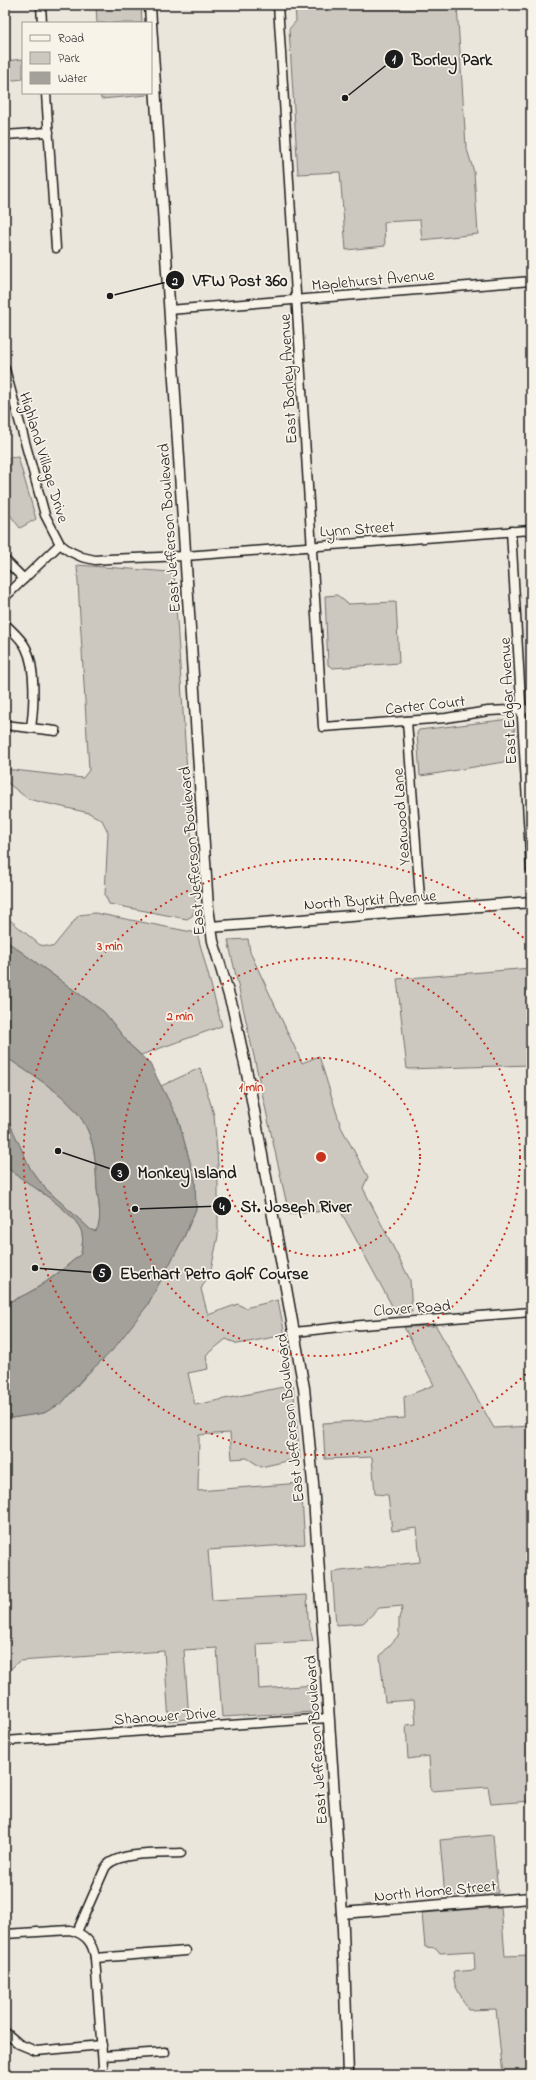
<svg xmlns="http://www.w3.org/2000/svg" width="536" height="2080" font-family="'Indie Flower',sans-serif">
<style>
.green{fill:#ccc8c0;stroke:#74726e}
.water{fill:#a3a19a;stroke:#6d6c68}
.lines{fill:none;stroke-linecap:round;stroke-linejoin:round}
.minor-casing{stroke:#1c1c1c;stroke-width:11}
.tertiary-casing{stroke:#1c1c1c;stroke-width:13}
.minor{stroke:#f7f3e8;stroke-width:8}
.tertiary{stroke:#f7f3e8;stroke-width:10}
.ring{fill:none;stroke:#c8321e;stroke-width:2;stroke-dasharray:2 4}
.labels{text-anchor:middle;stroke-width:3.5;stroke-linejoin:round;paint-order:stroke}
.street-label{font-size:16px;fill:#1c1c1c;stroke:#f7f3e8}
.centre{fill:#c8321e;stroke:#f7f3e8;stroke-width:2}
.ring-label{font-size:12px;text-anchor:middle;font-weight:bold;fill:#c8321e;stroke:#f7f3e8;stroke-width:3.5;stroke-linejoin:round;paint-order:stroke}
.leader{fill:none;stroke:#1c1c1c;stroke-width:1.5}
.callout-dot{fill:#1c1c1c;stroke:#f7f3e8;stroke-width:1.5}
.mark-label{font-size:12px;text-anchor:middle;font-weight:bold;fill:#fff}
.callout-label{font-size:17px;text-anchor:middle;font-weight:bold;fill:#1c1c1c;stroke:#f7f3e8;stroke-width:3.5;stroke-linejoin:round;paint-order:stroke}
</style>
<rect width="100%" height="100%" fill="#eae6dc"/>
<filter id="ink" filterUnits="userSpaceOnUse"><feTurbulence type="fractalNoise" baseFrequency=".025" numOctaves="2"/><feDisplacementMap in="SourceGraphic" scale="8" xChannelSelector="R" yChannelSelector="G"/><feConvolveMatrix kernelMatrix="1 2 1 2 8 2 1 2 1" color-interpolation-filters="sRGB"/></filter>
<g filter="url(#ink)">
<g class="green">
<polygon points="96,5 141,5 142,23 97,23"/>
<polygon points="295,5 457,5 466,146 474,172 478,234 422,240 420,220 384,222 385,246 346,250 340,172 298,174 289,29 296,21"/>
<polygon points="23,59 23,79 5,81 5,61"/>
<polygon points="100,93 147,93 147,95 101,99"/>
<polygon points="18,457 36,519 20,528 5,508 5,458"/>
<polygon points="77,565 170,572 174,576 196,907 192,916 187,919 109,904 105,895 108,832 102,820 89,813 28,799 5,781 5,769 83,778 89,770"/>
<polygon points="337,595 348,604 396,602 399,663 333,668 328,665 325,596"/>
<path d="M510,719L514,723L515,761C483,764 452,772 420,776L417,733L419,730Z"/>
<polygon points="95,913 197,933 222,1026 141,1055 130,1045 104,1012 5,940 5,916 40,945 53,947 79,915"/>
<polygon points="248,939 250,952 302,1063 319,1056 341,1127 368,1177 363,1188 410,1280 412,1312 397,1315 340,1210 289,1214 228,940"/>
<polygon points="531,968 531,1065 407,1069 397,979"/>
<path d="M5,1056C38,1081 81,1099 92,1143C96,1157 96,1173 97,1189C98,1200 103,1221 96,1231L91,1230L45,1188L31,1170L18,1143L5,1113Z"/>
<polygon points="200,1068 214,1115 218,1164 218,1236 211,1270 201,1289 208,1315 238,1304 245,1308 278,1300 285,1335 238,1344 226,1339 206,1355 208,1369 188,1373 195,1405 293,1385 300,1458 261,1467 247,1458 232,1459 230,1433 199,1435 198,1491 301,1483 305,1544 208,1550 212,1600 307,1595 308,1618 313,1641 257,1644 259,1689 315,1685 317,1707 314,1712 222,1717 217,1648 184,1650 189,1719 169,1721 164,1651 19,1661 5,1675 5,1419 44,1413 62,1403 147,1306 184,1237 196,1209 195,1180 178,1119 161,1086"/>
<path d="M5,1166C24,1182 71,1208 81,1230C84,1238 82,1246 81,1254C58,1273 34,1294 5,1303Z"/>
<polygon points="436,1326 494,1428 531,1426 531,1801 491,1804 488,1787 431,1791 429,1756 408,1759 406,1725 416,1724 414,1700 385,1702 380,1656 399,1635 399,1618 403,1606 379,1608 363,1623 336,1625 332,1572 420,1562 417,1528 392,1531 388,1495 375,1494 372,1457 325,1459 323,1423 405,1418 404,1397 434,1385 404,1327"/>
<polygon points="493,1835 498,1893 445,1896 440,1840"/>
<polygon points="501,1907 505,1956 531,1955 531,2075 503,2075 496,2009 468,2010 455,1985 453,1972 475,1970 474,1951 440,1953 436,1948 425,1947 422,1913"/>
</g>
<path class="water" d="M5,940L104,1012L130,1045L150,1064L178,1119L195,1180L196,1209L184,1237L147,1306L112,1351L81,1380L62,1403L44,1413L5,1419V1303C34,1294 58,1274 81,1254C82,1246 84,1238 81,1230C71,1208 24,1182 5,1166V1113L31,1170L45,1188L91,1230L96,1231C103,1221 98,1200 97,1189C96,1173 96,1157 92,1143C81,1099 38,1081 5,1056Z"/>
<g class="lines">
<defs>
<g id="minor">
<polyline points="41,5 42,23"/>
<polyline points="278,5 323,727 446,718 488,711 531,709"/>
<polyline points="46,93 56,248"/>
<polyline points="5,135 49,132"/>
<polyline points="169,310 531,281"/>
<polyline points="5,369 45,515 60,544 69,551 82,557 95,560 109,559 185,556 531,530"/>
<polyline points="511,531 531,870"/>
<polyline points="5,560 24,579"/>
<polyline points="5,597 60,544"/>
<path d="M5,624C12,631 21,638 26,648C36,668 34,706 31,728"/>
<polyline points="407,721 421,911"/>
<polyline points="5,725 56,731"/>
<polyline points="295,1332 350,1326 531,1312"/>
<polyline points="5,1741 328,1718"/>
<path d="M77,1932L105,1868C115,1851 163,1854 181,1853"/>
<path d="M5,1934L70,1930C86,1934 93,1943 95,1958L103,2066L101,2075"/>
<polyline points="95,1958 186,1951"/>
<polyline points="5,2032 19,2044 36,2051 102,2045"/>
<polyline points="103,2056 165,2052"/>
</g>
<g id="tertiary">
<polyline points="150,5 151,23"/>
<polyline points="151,23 208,908 213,941 233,1009 249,1083 304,1388 313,1483 343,1929 348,2075"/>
<polyline points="210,927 531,902"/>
<polyline points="342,1913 531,1898"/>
</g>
</defs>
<use href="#minor" class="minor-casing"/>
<use href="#tertiary" class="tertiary-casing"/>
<use href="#minor" class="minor"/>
<use href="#tertiary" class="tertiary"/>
</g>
</g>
<g class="ring">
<circle cx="321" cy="1157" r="99"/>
<circle cx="321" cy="1157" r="199"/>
<path d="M530 1370A298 298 0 1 1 530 944"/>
</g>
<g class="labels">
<g class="street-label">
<text transform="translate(373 279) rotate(-5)" y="6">Maplehurst Avenue</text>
<text transform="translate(287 379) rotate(-93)" y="6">East Borley Avenue</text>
<text transform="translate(45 457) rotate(73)" y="6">Highland Village Drive</text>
<text transform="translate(168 528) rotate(-94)" y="6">East Jefferson Boulevard</text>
<text transform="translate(357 528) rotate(-4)" y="6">Lynn Street</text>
<text transform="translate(507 701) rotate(-93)" y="6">East Edgar Avenue</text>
<text transform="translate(425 704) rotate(-6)" y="6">Carter Court</text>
<text transform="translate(400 817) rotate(-94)" y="6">Yearwood Lane</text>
<text transform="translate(191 851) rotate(-95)" y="6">East Jefferson Boulevard</text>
<text transform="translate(370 899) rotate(-4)" y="6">North Byrkit Avenue</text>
<text transform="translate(412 1307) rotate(-4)" y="6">Clover Road</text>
<text transform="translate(289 1418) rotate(-96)" y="6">East Jefferson Boulevard</text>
<text transform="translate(165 1715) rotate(-4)" y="6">Shanower Drive</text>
<text transform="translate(315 1740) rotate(-94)" y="6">East Jefferson Boulevard</text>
<text transform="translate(435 1890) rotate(-5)" y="6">North Home Street</text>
</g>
</g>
<circle cx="321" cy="1157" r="6" class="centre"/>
<g class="ring-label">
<text x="110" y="950">3 min</text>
<text x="180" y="1020">2 min</text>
<text x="251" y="1091">1 min</text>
</g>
<path class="leader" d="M345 98L394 59M110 296L175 280M58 1151L120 1172M135 1209L222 1206M35 1268L102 1273"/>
<g class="callout-dot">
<circle cx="345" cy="98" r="4"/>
<circle cx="110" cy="296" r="4"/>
<circle cx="58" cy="1151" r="4"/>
<circle cx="135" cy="1209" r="4"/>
<circle cx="35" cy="1268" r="4"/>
<circle cx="394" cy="59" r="10"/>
<circle cx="175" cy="280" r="10"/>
<circle cx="120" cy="1172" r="10"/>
<circle cx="222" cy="1206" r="10"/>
<circle cx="102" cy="1273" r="10"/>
</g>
<g class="mark-label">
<text x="394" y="63">1</text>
<text x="175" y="285">2</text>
<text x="120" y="1177">3</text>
<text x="222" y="1211">4</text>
<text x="102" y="1277">5</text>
</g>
<g class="callout-label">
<text x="452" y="65">Borley Park</text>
<text x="240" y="286">VFW Post 360</text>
<text x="187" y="1178">Monkey Island</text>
<text x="296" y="1212">St. Joseph River</text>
<text x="214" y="1279">Eberhart Petro Golf Course</text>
</g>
<rect width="536" height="2080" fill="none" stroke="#f7f3e8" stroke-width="20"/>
<rect x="10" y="10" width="516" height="2060" fill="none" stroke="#1c1c1c" stroke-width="1.5" filter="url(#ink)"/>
<rect x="22" y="22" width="130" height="72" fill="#f7f3e8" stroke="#9f9d96"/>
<rect x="30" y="35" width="20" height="6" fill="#f7f3e8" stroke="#9f9d96"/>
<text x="58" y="42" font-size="12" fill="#1c1c1c">Road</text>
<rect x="30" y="52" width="20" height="12" fill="#ccc8c0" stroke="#9f9d96"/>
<text x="58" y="62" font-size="12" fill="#1c1c1c">Park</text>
<rect x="30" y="72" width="20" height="12" fill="#a3a19a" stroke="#9f9d96"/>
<text x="58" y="82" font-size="12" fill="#1c1c1c">Water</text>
</svg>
